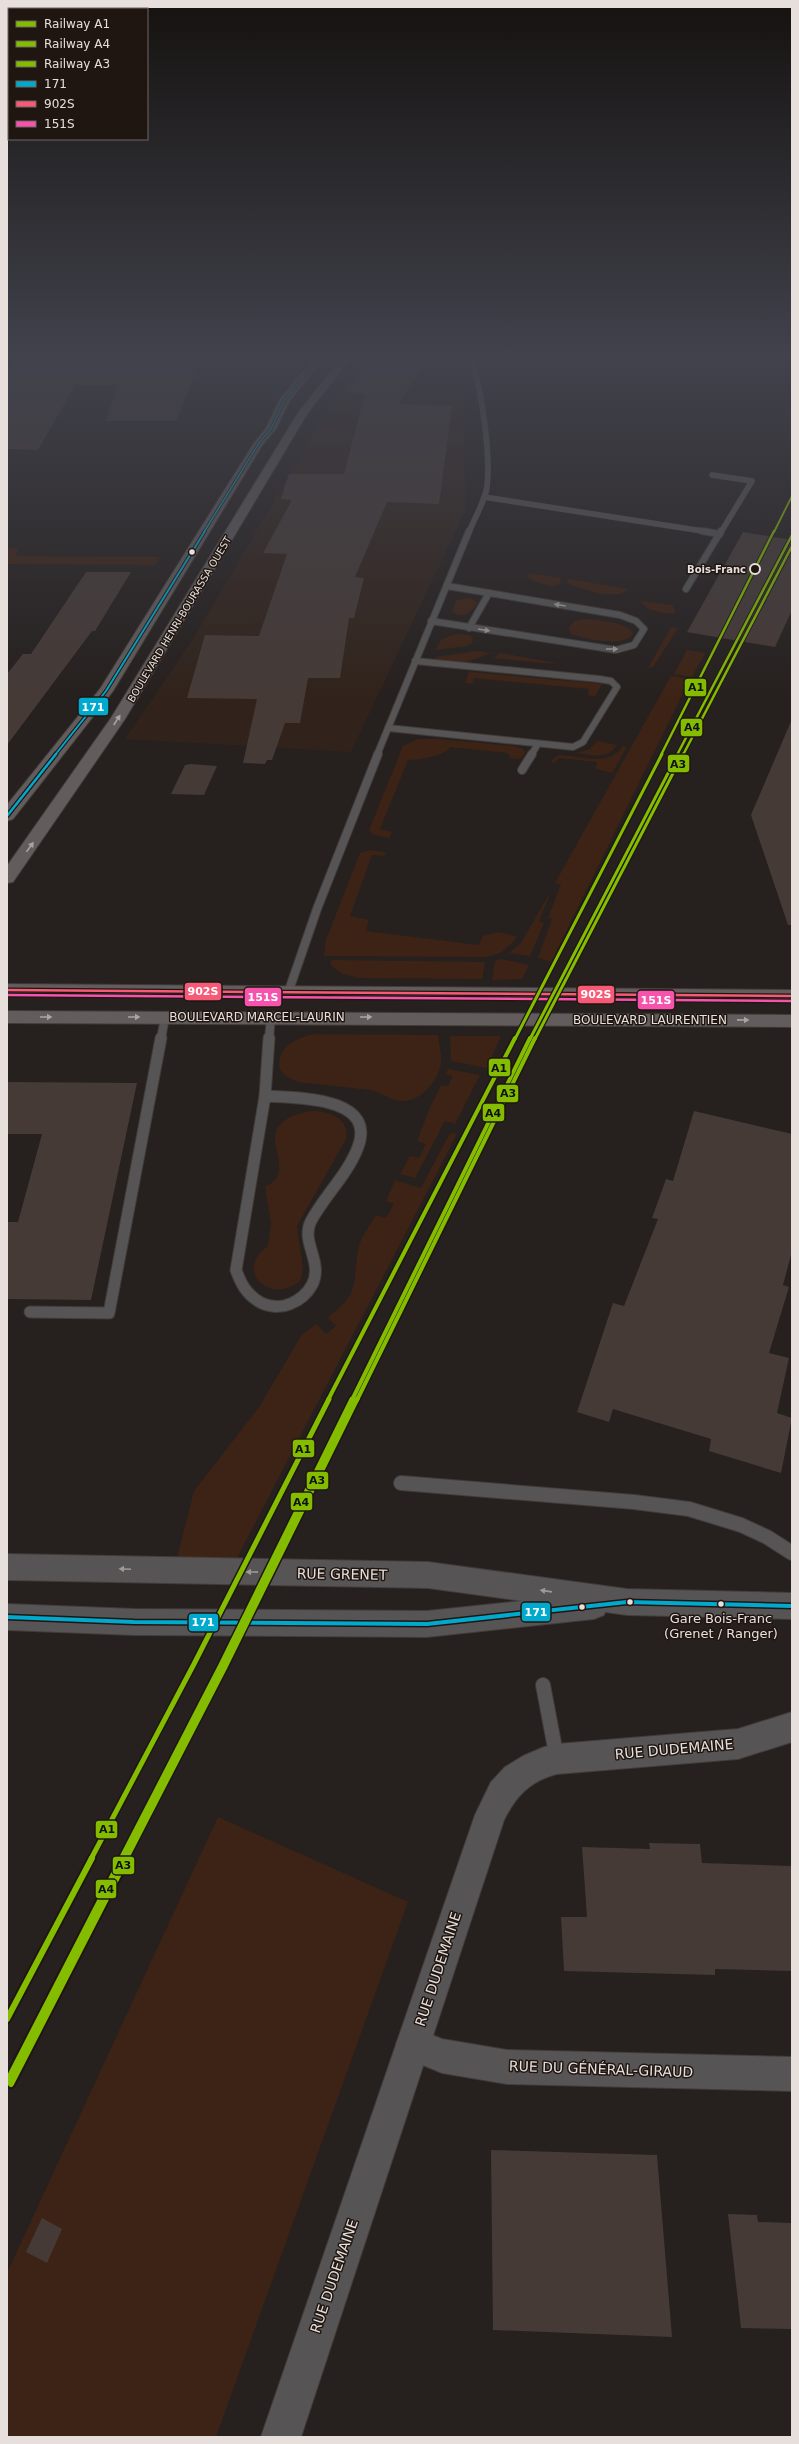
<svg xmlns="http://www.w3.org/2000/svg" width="799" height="2444" font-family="'DejaVu Sans',sans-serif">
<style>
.built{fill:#31231b}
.green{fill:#3d2315}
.building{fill:#453a36}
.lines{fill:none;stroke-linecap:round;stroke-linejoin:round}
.service-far4-casing{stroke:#403c39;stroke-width:6}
.service-far3-casing{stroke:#403c39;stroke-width:8}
.service-far2-casing{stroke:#403c39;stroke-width:10}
.service-far1-casing{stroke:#403c39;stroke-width:13}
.service-casing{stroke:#403c39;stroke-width:16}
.minor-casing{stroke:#403c39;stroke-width:2}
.tertiary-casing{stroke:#403c39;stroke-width:2}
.primary-casing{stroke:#403c39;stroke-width:2}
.service-far4{stroke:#565454;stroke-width:5.5}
.service-far3{stroke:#565454;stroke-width:6}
.service-far2{stroke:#565454;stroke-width:8}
.service-far1{stroke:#565454;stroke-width:11}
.service{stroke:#565454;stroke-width:14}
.minor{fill:#565454;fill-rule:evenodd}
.tertiary{fill:#565454;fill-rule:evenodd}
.primary{fill:#625d5c;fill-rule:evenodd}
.bus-1-far3-casing{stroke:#201611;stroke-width:3}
.bus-1-far2-casing{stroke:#201611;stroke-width:4}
.bus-1-far1-casing{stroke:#201611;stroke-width:5}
.bus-1-casing{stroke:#201611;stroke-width:7}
.bus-2-casing{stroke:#201611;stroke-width:5}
.bus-3-casing{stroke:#201611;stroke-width:5}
.bus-1-far3{stroke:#00a9ce;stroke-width:1.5}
.bus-1-far2{stroke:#00a9ce;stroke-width:2}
.bus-1-far1{stroke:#00a9ce;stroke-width:2.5}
.bus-1{stroke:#00a9ce;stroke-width:4}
.bus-2{stroke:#f75a77;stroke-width:2.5}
.bus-3{stroke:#f653ac;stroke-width:2.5}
.rail-1-far5-casing{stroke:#201611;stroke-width:3.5}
.rail-1-far4-casing{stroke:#201611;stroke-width:4.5}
.rail-1-far3-casing{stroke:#201611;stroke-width:5.5}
.rail-1-far2-casing{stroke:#201611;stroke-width:7}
.rail-1-far1-casing{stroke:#201611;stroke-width:8}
.rail-1-casing{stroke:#201611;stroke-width:10}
.rail-2-far4-casing{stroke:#201611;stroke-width:4.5}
.rail-2-far3-casing{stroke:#201611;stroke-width:5.5}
.rail-2-far2-casing{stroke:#201611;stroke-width:7}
.rail-2-far1-casing{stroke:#201611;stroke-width:8}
.rail-2-casing{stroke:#201611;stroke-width:10}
.rail-3-far4-casing{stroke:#201611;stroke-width:4.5}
.rail-3-far3-casing{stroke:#201611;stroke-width:5.5}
.rail-3-far2-casing{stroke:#201611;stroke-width:7}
.rail-3-far1-casing{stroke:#201611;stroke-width:8}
.rail-3-casing{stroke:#201611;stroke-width:10}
.rail-1-far5{stroke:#84bd00;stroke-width:2}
.rail-1-far4{stroke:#84bd00;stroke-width:2.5}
.rail-1-far3{stroke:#84bd00;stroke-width:3}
.rail-1-far2{stroke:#84bd00;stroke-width:4}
.rail-1-far1{stroke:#84bd00;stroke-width:5}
.rail-1{stroke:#84bd00;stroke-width:6}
.rail-2-far4{stroke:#84bd00;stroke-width:2.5}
.rail-2-far3{stroke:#84bd00;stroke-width:3}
.rail-2-far2{stroke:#84bd00;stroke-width:4}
.rail-2-far1{stroke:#84bd00;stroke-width:5}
.rail-2{stroke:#84bd00;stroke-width:6}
.rail-3-far4{stroke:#84bd00;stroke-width:2.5}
.rail-3-far3{stroke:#84bd00;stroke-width:3}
.rail-3-far2{stroke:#84bd00;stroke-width:4}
.rail-3-far1{stroke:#84bd00;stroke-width:5}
.rail-3{stroke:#84bd00;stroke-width:6}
.oneway{fill:#9e9a98}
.oneway2{fill:#aba4a2}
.bus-dot{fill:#e7dfdc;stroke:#201611;stroke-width:1.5}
.stop-dot{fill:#201611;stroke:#e7dfdc;stroke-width:2}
.labels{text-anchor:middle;stroke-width:3;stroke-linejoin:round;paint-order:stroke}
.far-stop-label{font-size:10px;font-weight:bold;fill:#e7dfdc;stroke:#201611;text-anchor:end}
.far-street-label{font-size:10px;fill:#e7dfdc;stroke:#201611}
.street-label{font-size:12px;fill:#e7dfdc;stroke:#201611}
.near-bus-label{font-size:13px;fill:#e7dfdc;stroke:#201611}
.near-street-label{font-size:14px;fill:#e7dfdc;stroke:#201611}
.line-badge{stroke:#201611;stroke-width:1.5}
.badge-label{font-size:11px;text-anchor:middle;font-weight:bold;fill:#fff}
.pale-badge-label{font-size:11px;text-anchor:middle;font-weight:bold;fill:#111}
</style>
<rect width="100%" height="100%" fill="#26201e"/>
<polygon class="built" points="365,357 479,357 461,361 466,509 351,752 125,739 193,639 344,382"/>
<g class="green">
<polygon points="7,548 18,548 16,556 160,557 155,565 7,564"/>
<path d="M529,573L561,578L560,584C550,589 536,582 527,577Z"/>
<path d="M568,579L628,589C616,602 584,589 569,584L567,583Z"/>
<path d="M469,598L478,602C471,612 465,620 452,612L456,600Z"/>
<path d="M641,601L672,605L675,610L674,613C665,615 645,610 641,601Z"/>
<path d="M584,619C595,620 629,622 633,634C625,648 582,639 570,633L569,628L574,621Z"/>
<polygon points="671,627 678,628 653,667 648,668"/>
<polygon points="455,634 471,635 473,642 467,646 435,650 442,639"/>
<polygon points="687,650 705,653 692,677 674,674"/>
<path d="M477,651L491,653C475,659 449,671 435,657Z"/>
<polygon points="501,653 555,663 558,664 493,658"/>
<polygon points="469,672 602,684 595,697 588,695 589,689 474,678 472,684 465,683"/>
<polygon points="671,676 690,679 551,962 538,958 552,919 548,918 561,884 555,883"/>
<path d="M418,739H439L514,746L523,749L525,752C522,761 518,759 509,758L510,755L507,753L450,747C445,756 418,760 408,760L380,829L392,832L389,838L374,835L369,830L403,746Z"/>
<path d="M597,741L617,745C608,760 591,755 576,753L590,749Z"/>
<path d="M623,746L627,747L612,773L596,769L597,762L559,758L554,763L550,762L558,755C579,755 609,768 623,746Z"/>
<polygon points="369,850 386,852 384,856 372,855 350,916 369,920 366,931 479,945 483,936 499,932 518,937 502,952 487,957 324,956 326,940 360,853"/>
<polygon points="552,889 539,921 544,923 530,956 509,953 521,943"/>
<polygon points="501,959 529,965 522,979 492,980 495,961"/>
<polygon points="331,960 485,962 482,979 358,978 341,973 331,965"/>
<path d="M315,1034L438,1035C439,1044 442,1055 441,1063C439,1079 420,1103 402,1101C391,1101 382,1092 370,1090L298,1082L287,1077L280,1070C275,1048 297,1037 315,1034Z"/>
<polygon points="450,1036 501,1036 487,1068 451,1061"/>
<polygon points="448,1069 480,1075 455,1124 445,1121 415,1178 400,1174 410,1156 419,1158 426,1144 417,1141 429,1110 441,1085 448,1086 453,1076 446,1074"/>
<path d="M317,1111C332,1112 350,1121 346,1139L297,1226L303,1268L301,1280C270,1307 233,1270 268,1246L271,1223L265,1187C270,1184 276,1181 278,1175C282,1165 276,1151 275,1141C273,1119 300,1111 317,1111Z"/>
<path d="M450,1133L457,1134L237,1558H177L194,1491L259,1407L301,1336L316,1324L326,1334L336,1326L328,1317C363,1292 351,1281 359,1246C362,1235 370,1225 376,1215L386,1218L394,1204L386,1201L395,1180L421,1188Z"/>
<polygon points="218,1817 408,1902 216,2437 7,2437 7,2273"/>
</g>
<g class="building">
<polygon points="16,357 202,357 176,421 106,421 118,385 75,385 38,450 7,449 7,372"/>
<polygon points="374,358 425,363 398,404 452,406 439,504 387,502 355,577 364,578 354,618 349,618 340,678 308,678 300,723 285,723 272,760 267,760 265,764 243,763 257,699 187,698 205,635 259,636 287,554 263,553 292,500 281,499 289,474 344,474 365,394 344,391"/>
<polygon points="743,532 792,540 792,610 775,647 687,632"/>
<polygon points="86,572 131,572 95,631 92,631 7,745 7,674 23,654 31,654"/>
<polygon points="792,719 792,925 788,925 751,815"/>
<polygon points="191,764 217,766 204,795 171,794 185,765"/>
<polygon points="7,1082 137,1083 91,1300 7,1299 7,1222 18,1222 42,1134 7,1134"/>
<polygon points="694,1111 792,1134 792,1251 783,1285 789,1287 769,1353 789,1358 777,1413 792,1418 781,1473 709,1451 711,1439 613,1409 609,1422 577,1412 613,1303 624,1306 658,1219 652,1218 666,1179 673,1181"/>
<polygon points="649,1843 700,1844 702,1863 792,1866 792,1971 715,1969 715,1975 564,1971 561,1917 587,1917 582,1847 650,1849"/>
<polygon points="491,2150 657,2155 672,2337 493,2330"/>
<polygon points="728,2214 757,2215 758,2222 792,2223 792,2329 741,2328"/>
<polygon points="42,2218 62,2229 47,2263 26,2252"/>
</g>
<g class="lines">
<defs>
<g id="service-far4">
<polyline points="712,475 752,481 721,532"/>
<polyline points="484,497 709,532"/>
<path d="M469,532C474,519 485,501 487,487C491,451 481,392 472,357"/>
</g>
<g id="service-far3">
<polyline points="702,531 720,534"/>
<polyline points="686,589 721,531"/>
<polyline points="431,621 616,650 634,645 644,629 636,621 620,615 447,586"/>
<polyline points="469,628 489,593"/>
<polyline points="388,728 573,747 583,742 617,687 611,681 599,679 415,661"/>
<polyline points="377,755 469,531"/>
<polyline points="531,755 538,744"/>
</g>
<g id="service-far2">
<polyline points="522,770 532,754"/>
<polyline points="288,993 317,909 378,754"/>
<polyline points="161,1039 165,1017"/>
<polyline points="269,1039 271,1017"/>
</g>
<g id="service-far1">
<path d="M265,1096C296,1098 377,1096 358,1147C348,1174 325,1195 311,1221C300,1242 324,1262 312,1285C307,1294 300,1300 290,1304C281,1308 267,1307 258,1301C246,1293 241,1284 236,1270Z"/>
<polyline points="265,1096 269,1038"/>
<polyline points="30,1312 109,1313 161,1038"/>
</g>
<g id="service">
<polyline points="401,1483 634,1502 689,1509 741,1525 767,1537 792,1553"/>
<polyline points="543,1685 557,1759"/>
</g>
<polygon id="minor" points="413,2027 442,2039 507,2050 792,2057 792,2091 507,2084 442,2073 401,2056 396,2044 401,2032"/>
<g id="tertiary">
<polygon points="7,1554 428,1562 627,1589 792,1593 792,1619 627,1615 605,1612 604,1615 594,1619 427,1637 134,1635 7,1630 7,1604 134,1609 427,1611 522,1601 428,1588 7,1580"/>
<path d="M792,1712V1742L738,1759L557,1774C530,1781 516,1796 504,1820L301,2437H261L475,1815L491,1782L505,1767L523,1756L544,1747L557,1744L738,1729Z"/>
</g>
<g id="primary">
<polygon points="315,357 325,357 289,402 276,429 263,444 113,691 13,819 7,821 7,805 100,689 254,443 266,428 280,399"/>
<polygon points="342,357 352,357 307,414 125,719 13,882 7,883 7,866 111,718 298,413"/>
<polygon points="7,984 792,990 792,1002 7,996"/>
<polygon points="7,1011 792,1015 792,1027 7,1023"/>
</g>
</defs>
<use href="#service-far4" class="service-far4-casing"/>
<use href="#service-far3" class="service-far3-casing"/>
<use href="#service-far2" class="service-far2-casing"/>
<use href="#service-far1" class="service-far1-casing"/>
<use href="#service" class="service-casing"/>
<use href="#minor" class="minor-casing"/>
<use href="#tertiary" class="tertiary-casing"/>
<use href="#primary" class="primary-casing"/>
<use href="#service-far4" class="service-far4"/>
<use href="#service-far3" class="service-far3"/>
<use href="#service-far2" class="service-far2"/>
<use href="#service-far1" class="service-far1"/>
<use href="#service" class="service"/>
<use href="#minor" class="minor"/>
<use href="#tertiary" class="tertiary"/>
<use href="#primary" class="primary"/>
<defs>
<polyline id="bus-1-far3" points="204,532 259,443 271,429 284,401 320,357"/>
<polyline id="bus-1-far2" points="55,755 106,691 205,531"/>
<polyline id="bus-1-far1" points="7,816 56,754"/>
<polyline id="bus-1" points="7,1617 134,1622 427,1624 627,1602 792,1606"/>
<polyline id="bus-2" points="7,990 792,996"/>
<polyline id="bus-3" points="7,995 792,1001"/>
</defs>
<use href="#bus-1-far3" class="bus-1-far3-casing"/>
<use href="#bus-1-far2" class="bus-1-far2-casing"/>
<use href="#bus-1-far1" class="bus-1-far1-casing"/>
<use href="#bus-1" class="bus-1-casing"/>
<use href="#bus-2" class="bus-2-casing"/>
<use href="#bus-3" class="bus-3-casing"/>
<use href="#bus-1-far3" class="bus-1-far3"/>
<use href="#bus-1-far2" class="bus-1-far2"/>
<use href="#bus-1-far1" class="bus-1-far1"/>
<use href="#bus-1" class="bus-1"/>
<use href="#bus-2" class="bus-2"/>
<use href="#bus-3" class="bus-3"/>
<defs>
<polyline id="rail-1-far5" points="774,532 792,496"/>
<polyline id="rail-1-far4" points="661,755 774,531"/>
<polyline id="rail-1-far3" points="515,1039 662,754"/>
<polyline id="rail-1-far2" points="328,1400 515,1038"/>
<polyline id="rail-1-far1" points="91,1859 194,1664 329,1399"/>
<polyline id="rail-1" points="7,2019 92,1858"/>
<polyline id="rail-2-far4" points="677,755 792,535"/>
<polyline id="rail-2-far3" points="530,1039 678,754"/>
<polyline id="rail-2-far2" points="352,1400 530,1038"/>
<polyline id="rail-2-far1" points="121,1859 221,1665 352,1399"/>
<polyline id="rail-2" points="7,2082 122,1858"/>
<polyline id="rail-3-far4" points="683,755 792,546"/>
<polyline id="rail-3-far3" points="535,1039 683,754"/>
<polyline id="rail-3-far2" points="357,1400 535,1038"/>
<polyline id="rail-3-far1" points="126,1859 225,1667 357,1399"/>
<polyline id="rail-3" points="11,2084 127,1858"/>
</defs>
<use href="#rail-1-far5" class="rail-1-far5-casing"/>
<use href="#rail-1-far4" class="rail-1-far4-casing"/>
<use href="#rail-1-far3" class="rail-1-far3-casing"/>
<use href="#rail-1-far2" class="rail-1-far2-casing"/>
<use href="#rail-1-far1" class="rail-1-far1-casing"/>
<use href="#rail-1" class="rail-1-casing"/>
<use href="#rail-2-far4" class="rail-2-far4-casing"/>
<use href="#rail-2-far3" class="rail-2-far3-casing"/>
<use href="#rail-2-far2" class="rail-2-far2-casing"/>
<use href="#rail-2-far1" class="rail-2-far1-casing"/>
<use href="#rail-2" class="rail-2-casing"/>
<use href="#rail-3-far4" class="rail-3-far4-casing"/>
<use href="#rail-3-far3" class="rail-3-far3-casing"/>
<use href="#rail-3-far2" class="rail-3-far2-casing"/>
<use href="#rail-3-far1" class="rail-3-far1-casing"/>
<use href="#rail-3" class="rail-3-casing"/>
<use href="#rail-1-far5" class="rail-1-far5"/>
<use href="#rail-1-far4" class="rail-1-far4"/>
<use href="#rail-1-far3" class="rail-1-far3"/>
<use href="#rail-1-far2" class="rail-1-far2"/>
<use href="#rail-1-far1" class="rail-1-far1"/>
<use href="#rail-1" class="rail-1"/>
<use href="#rail-2-far4" class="rail-2-far4"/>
<use href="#rail-2-far3" class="rail-2-far3"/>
<use href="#rail-2-far2" class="rail-2-far2"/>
<use href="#rail-2-far1" class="rail-2-far1"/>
<use href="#rail-2" class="rail-2"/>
<use href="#rail-3-far4" class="rail-3-far4"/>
<use href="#rail-3-far3" class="rail-3-far3"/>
<use href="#rail-3-far2" class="rail-3-far2"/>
<use href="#rail-3-far1" class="rail-3-far1"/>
<use href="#rail-3" class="rail-3"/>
</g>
<defs><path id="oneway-solid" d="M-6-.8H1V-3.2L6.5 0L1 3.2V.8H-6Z"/></defs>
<g class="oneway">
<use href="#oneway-solid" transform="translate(560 605) rotate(-171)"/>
<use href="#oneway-solid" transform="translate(484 630) rotate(9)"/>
<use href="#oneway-solid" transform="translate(612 649)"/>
<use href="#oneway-solid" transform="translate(125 1569) rotate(-178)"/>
<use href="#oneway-solid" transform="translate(252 1572) rotate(-179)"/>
<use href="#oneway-solid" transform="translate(546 1591) rotate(-172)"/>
</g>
<g class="oneway2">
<use href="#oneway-solid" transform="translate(117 720) rotate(-57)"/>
<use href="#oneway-solid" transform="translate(30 847) rotate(-54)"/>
<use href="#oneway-solid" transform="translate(46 1017)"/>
<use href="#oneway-solid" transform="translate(134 1017)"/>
<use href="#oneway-solid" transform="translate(366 1017)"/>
<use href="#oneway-solid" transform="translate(743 1020) rotate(1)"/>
</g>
<linearGradient id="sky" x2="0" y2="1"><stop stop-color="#151210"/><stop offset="0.51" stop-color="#41424c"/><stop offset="1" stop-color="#41424c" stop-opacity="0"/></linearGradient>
<rect width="799" height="699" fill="url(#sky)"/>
<g class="bus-dot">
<circle cx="192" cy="552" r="3.5"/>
<circle cx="630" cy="1602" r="3.5"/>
<circle cx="721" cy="1604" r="3.5"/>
<circle cx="582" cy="1607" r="3.5"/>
</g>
<circle class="stop-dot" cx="755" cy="569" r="5"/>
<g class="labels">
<g class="far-stop-label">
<text x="746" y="573">Bois-Franc</text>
</g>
<g class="far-street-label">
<text transform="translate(179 619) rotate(-59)" y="4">BOULEVARD HENRI-BOURASSA OUEST</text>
</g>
<g class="street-label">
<text x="257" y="1021">BOULEVARD MARCEL-LAURIN</text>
<text x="650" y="1024">BOULEVARD LAURENTIEN</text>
</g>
<g class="near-bus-label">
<text x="721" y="1623">Gare Bois-Franc<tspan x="721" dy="15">(Grenet / Ranger)</tspan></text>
</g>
<g class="near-street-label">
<text transform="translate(342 1574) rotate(1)" y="5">RUE GRENET</text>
<text transform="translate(674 1749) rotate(-5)" y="5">RUE DUDEMAINE</text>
<text transform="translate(438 1969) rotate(-72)" y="5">RUE DUDEMAINE</text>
<text transform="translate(601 2069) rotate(2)" y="5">RUE DU GÉNÉRAL-GIRAUD</text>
<text transform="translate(334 2276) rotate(-71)" y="5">RUE DUDEMAINE</text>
</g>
</g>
<g class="line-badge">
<rect x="684" y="678" width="23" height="19" rx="4" fill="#84bd00"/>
<rect x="78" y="697" width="31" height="19" rx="4" fill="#00a9ce"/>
<rect x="680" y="718" width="23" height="19" rx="4" fill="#84bd00"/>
<rect x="667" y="754" width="23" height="19" rx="4" fill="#84bd00"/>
<rect x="184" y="982" width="38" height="19" rx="4" fill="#f75a77"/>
<rect x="577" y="985" width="38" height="19" rx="4" fill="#f75a77"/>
<rect x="244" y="987" width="38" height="20" rx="4" fill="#f653ac"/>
<rect x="637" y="990" width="38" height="20" rx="4" fill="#f653ac"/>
<rect x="488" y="1058" width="23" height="19" rx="4" fill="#84bd00"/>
<rect x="496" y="1084" width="23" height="19" rx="4" fill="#84bd00"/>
<rect x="482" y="1103" width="23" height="19" rx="4" fill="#84bd00"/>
<rect x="292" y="1439" width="23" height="19" rx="4" fill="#84bd00"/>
<rect x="306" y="1471" width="23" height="19" rx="4" fill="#84bd00"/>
<rect x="290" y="1492" width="23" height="19" rx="4" fill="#84bd00"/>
<rect x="521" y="1602" width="30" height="20" rx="4" fill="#00a9ce"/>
<rect x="188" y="1613" width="31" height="19" rx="4" fill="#00a9ce"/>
<rect x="95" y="1820" width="23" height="19" rx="4" fill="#84bd00"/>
<rect x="112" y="1856" width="23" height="19" rx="4" fill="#84bd00"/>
<rect x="95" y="1879" width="22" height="20" rx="4" fill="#84bd00"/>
</g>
<g class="badge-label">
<text x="93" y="711">171</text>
<text x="203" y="995">902S</text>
<text x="596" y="998">902S</text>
<text x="263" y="1001">151S</text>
<text x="656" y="1004">151S</text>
<text x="536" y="1616">171</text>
<text x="203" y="1626">171</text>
</g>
<g class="pale-badge-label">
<text x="696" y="691">A1</text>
<text x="692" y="731">A4</text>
<text x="678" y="768">A3</text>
<text x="499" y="1072">A1</text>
<text x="508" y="1097">A3</text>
<text x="493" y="1117">A4</text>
<text x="303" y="1453">A1</text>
<text x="317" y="1484">A3</text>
<text x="301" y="1506">A4</text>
<text x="107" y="1833">A1</text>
<text x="123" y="1869">A3</text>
<text x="106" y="1893">A4</text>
</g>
<rect width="799" height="2444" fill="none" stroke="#e7dfdc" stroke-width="16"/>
<rect x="8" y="8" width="140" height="132" fill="#201611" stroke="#706662"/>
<rect x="16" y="21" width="20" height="6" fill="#84bd00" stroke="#706662"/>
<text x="44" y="28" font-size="12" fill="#e7dfdc">Railway A1</text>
<rect x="16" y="41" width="20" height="6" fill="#84bd00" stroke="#706662"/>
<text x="44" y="48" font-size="12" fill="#e7dfdc">Railway A4</text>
<rect x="16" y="61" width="20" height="6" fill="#84bd00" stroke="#706662"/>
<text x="44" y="68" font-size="12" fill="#e7dfdc">Railway A3</text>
<rect x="16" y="81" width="20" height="6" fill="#00a9ce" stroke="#706662"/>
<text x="44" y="88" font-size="12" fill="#e7dfdc">171</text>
<rect x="16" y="101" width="20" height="6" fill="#f75a77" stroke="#706662"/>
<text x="44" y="108" font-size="12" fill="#e7dfdc">902S</text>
<rect x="16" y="121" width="20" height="6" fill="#f653ac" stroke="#706662"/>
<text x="44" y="128" font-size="12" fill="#e7dfdc">151S</text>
</svg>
